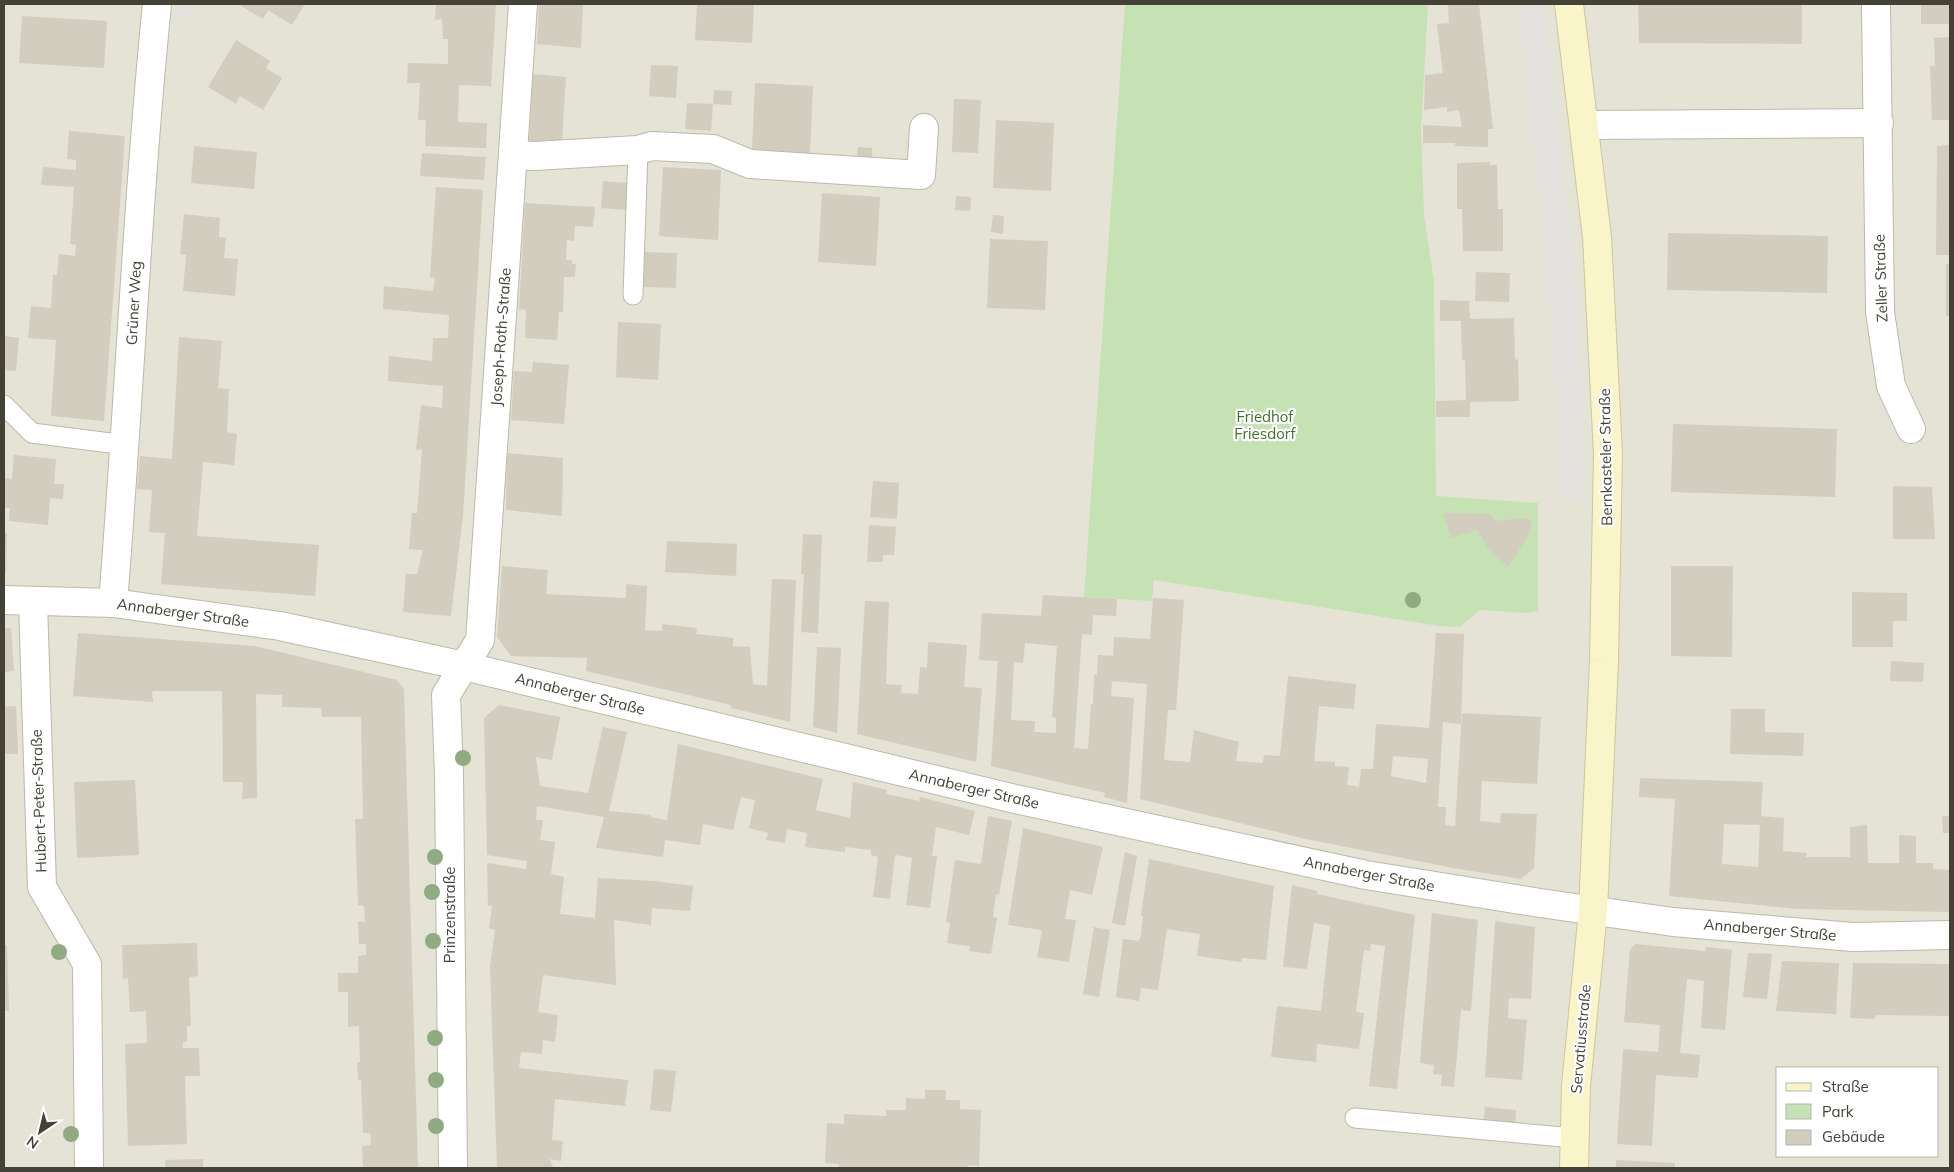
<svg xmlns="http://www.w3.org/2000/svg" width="1954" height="1172" font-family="Mulish,sans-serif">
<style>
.residential{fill:#e5e2d6;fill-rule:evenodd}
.green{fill:#c6e2b4}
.parking{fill:#e3e2de}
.building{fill:#d2cdbe;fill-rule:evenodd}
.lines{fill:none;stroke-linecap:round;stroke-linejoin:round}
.lane-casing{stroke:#bcb9ab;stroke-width:21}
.street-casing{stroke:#bcb9ab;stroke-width:30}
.secondary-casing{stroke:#cdc79b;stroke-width:30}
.lane{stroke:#fff;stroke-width:19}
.street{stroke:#fff;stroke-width:28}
.secondary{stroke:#f9f4ca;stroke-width:28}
.tree{fill:#90aa82}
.labels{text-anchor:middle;stroke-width:4.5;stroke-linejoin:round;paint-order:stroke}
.street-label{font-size:15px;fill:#444137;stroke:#fff}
.park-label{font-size:15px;fill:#3f7030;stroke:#fff}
</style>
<rect width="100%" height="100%" fill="#f2f0e7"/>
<path class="residential" d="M4,4H1950V1168H4ZM1778,1068H1938V1156H1778Z"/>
<polygon class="green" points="1125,4 1428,5 1421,131 1424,215 1434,282 1436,496 1538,503 1538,611 1528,613 1480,610 1460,627 1439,626 1154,580 1152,601 1084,597"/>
<g class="parking">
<polygon points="174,4 195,4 195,9 173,26"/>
<polygon points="1518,4 1545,4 1576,278 1585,426 1585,499 1558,498 1557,427 1548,280"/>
</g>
<g class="building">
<polygon points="238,4 305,4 292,25 268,10 263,19"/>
<polygon points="436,4 496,4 491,86 459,85 458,122 487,123 486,148 425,146 426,120 418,120 420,83 407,83 408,63 448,64 448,39 443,39 442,19 435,20"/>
<polygon points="539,4 583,4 581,48 537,44"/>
<polygon points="697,4 754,4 752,43 695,40"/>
<polygon points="1448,4 1479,4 1493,129 1488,129 1488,147 1455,146 1455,143 1423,143 1423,125 1462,127 1459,110 1447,112 1447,107 1424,110 1425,75 1443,73 1437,24 1449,23"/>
<polygon points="1638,4 1802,4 1802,44 1639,43"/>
<rect x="1921" y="4" width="29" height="20"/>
<polygon points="22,16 107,21 104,68 19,63"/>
<polygon points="1950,37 1950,120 1932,120 1930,66 1935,66 1934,38"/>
<polygon points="236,40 270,61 266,68 282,78 263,110 240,96 236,104 208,87"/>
<polygon points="651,65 678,66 676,98 649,96"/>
<polygon points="533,74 566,77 562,140 529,141"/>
<polygon points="755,83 813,86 810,153 752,149"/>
<polygon points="714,90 732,91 731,105 713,104"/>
<polygon points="954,99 981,100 978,153 952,152"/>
<polygon points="687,103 713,104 711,131 685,129"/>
<polygon points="996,120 1054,123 1051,191 993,188"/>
<polygon points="69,131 125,136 104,421 51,416 56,340 28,338 31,306 51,308 53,275 57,275 59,254 75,256 76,245 70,244 74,187 41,185 43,167 76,170 76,160 67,159"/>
<polygon points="1950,145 1950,255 1936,255 1937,146"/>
<polygon points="194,146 257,152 254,189 191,183"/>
<polygon points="858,147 872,148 872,158 857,157"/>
<polygon points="422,153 486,157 484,180 420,176"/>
<polygon points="1490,162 1490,165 1497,165 1498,209 1503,209 1503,251 1463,251 1462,209 1457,209 1457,163"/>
<polygon points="663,167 721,170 718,240 659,236"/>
<polygon points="603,181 629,183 627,210 601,208"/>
<polygon points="436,187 483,190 463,516 451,616 403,612 406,574 417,574 423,550 409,549 412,513 417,513 422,449 416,450 421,405 442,408 443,386 388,381 389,356 432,361 433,338 448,338 449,315 383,309 384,286 433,291 435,278 430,277"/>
<polygon points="822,193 880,197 876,266 818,262"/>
<polygon points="956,196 971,197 970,211 955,210"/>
<polygon points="525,203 595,207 593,227 575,226 574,241 567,240 566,260 572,260 572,264 576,264 575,277 564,277 563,312 559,312 557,340 525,338 526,310 519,309"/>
<polygon points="184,214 220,218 219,237 226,238 224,258 238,259 235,296 183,291 186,255 180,254"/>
<polygon points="993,215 1004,216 1003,234 991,232"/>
<polygon points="1668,233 1828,236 1827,293 1667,290"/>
<polygon points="990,239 1048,241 1045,310 987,308"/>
<polygon points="645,252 677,253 676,288 644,287"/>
<rect x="1946" y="264" width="4" height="52"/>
<polygon points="1476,272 1510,273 1509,302 1475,301"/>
<polygon points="1440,300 1469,301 1470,319 1514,318 1515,360 1518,359 1519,401 1470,402 1470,417 1436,417 1436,401 1466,400 1465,360 1462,360 1461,321 1440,321"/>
<polygon points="618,322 661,324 658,380 616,377"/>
<polygon points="4,336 19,338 16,371 4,370"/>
<polygon points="179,337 222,341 218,388 229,389 227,432 237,434 234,465 203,462 197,536 319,545 315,596 161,584 165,533 149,532 152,490 137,489 140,456 172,459"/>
<polygon points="533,362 569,365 564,424 511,420 514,371 532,372"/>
<polygon points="1673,424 1837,429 1835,497 1671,492"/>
<polygon points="507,453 563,458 562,516 506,510"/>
<polygon points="14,455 56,459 54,484 64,484 63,499 50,498 48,525 9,521 10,508 4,508 4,478 12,479"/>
<polygon points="873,481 899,483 897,519 870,517"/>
<polygon points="1893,486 1932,487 1935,539 1893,539"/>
<polygon points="1443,513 1490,514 1496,521 1522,518 1530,519 1532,523 1528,536 1508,567 1489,550 1477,530 1451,538"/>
<polygon points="869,525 896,527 894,555 883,555 883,562 867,562"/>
<polygon points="4,533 7,533 6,573 4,573"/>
<polygon points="803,534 822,535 818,633 801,632 804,574 801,574"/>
<polygon points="667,541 737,544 736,576 665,572"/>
<polygon points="502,566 548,570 546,594 626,598 626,584 647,586 645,630 662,631 662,624 697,628 696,634 733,638 733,646 750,647 753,684 767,686 772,579 796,580 790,722 731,708 731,705 586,671 587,658 511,656 497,637"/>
<polygon points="1671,566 1733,566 1732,657 1671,656"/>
<polygon points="1852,592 1907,593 1907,621 1893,621 1893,647 1852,647"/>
<path d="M1043,595L1117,599L1116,616L1093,615L1092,635L1082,634L1074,748L1088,749L1091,704H1093L1094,675H1097L1098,655L1113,656L1114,637L1150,639L1153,598L1184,600L1176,710H1168L1164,760L1190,762L1194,730L1239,742L1236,761L1263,763L1264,755L1280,756L1288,676L1356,684L1354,709L1319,706L1314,761L1335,762V766L1349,767L1347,785L1359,787L1361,769H1373L1376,724L1429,728L1436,633L1464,634L1461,724L1443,722L1438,807H1446L1445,825L1455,826L1462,713L1541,717L1537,784L1482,781L1480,821L1500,823L1501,813L1537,814L1534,868L1521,879L1453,868L1306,839L1140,799L1147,684L1112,681L1111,696L1134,698L1127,803L1104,797L1105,793L991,766L998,661L979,660L982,613L1041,616ZM1025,643L1057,646L1052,717L1056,718V733L1034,732L1035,721L1011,720L1014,662L1023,663ZM1393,756L1428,759L1426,783L1391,776Z"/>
<polygon points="865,601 889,602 886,684 902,685 901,693 918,694 920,667 927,668 928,642 967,645 964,687 982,688 976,762 857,734"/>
<polygon points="4,628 11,628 14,671 4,672"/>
<polygon points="78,633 255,646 397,680 404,689 418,1168 363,1168 362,1146 371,1145 370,1133 363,1133 361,1080 358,1080 357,1062 360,1062 359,1026 348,1027 348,992 338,992 338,973 358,973 358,956 366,955 366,944 359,944 358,921 365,922 364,906 358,905 355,819 363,819 361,717 322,717 321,708 282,707 282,695 256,694 257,798 242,799 243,782 223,782 222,691 152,691 153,702 73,696"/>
<polygon points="817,647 841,648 837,733 813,727"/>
<polygon points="1891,661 1924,663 1923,682 1890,681"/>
<polygon points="499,705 560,717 552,760 536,757 540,786 588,793 603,727 627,732 609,811 651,815 651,817 667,820 678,744 823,779 816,810 850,818 853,782 887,790 886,794 919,801 920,797 975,811 969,835 936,827 932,856 937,856 930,908 906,905 912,858 895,855 890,899 873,897 878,857 871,855 871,850 845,847 845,852 805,847 807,833 787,829 785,843 766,840 768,833 749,828 755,800 741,797 733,830 703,824 700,845 665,840 663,857 596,848 604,817 537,806 536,820 543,820 540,840 555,842 551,874 564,877 560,914 595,918 598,878 654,881 693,886 690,911 652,908 651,925 614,920 616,985 543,975 538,1012 558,1015 555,1042 543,1040 542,1054 521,1052 519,1068 628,1080 625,1106 555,1099 552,1140 563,1141 561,1161 550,1159 553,1168 497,1168 490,967 495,930 489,928 492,906 488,906 487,863 526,869 527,861 487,855 484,718"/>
<polygon points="16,706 18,754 4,754 4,707"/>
<polygon points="1731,709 1765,709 1765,732 1804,733 1803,756 1730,754"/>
<path d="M1640,778L1763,782L1761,816L1784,818L1783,851L1807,853L1806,857H1850V827L1867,825L1868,863H1899V835L1916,836V863H1933V869L1950,870V912L1798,909L1669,896L1675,799L1639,797ZM1724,824L1760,825L1758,867L1722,864Z"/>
<polygon points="135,780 139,855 77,858 74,782"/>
<polygon points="988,816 1012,821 999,895 996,894 993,917 997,918 991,954 969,951 970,946 947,943 950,923 946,922 955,860 981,864"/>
<polygon points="1942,816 1950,816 1950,833 1943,833"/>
<polygon points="1023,828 1103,847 1092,895 1070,890 1065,919 1076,920 1069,962 1037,957 1042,930 1008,925"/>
<polygon points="1125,852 1137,856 1125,926 1112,923"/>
<polygon points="1149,859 1274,886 1266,960 1242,958 1241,962 1197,956 1200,934 1167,929 1158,990 1141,988 1139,1001 1116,997 1123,939 1139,941 1141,935 1143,916 1141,916"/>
<polygon points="1292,885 1317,891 1317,894 1415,915 1397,1089 1369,1086 1385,946 1371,944 1370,951 1364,950 1356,1012 1364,1013 1359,1049 1317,1044 1316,1062 1271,1057 1277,1006 1321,1011 1330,926 1314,923 1307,969 1283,967"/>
<polygon points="1432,913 1478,920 1471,1011 1461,1010 1454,1087 1441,1086 1442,1075 1433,1074 1434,1065 1420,1063"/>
<polygon points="1495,921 1535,927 1531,999 1509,998 1508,1018 1527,1020 1522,1080 1485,1077"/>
<polygon points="1094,927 1110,930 1099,997 1083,994"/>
<polygon points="197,943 198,976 189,977 191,1026 187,1026 187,1042 183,1042 183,1048 199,1048 200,1076 185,1076 187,1144 128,1146 125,1044 147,1043 146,1011 130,1012 128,978 123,979 122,945"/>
<polygon points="1635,944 1706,951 1706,947 1732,950 1725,1030 1701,1028 1704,981 1687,979 1680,1053 1700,1055 1698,1078 1656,1075 1652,1146 1617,1144 1623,1049 1658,1052 1660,1025 1624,1022 1630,950"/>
<polygon points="4,945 7,945 9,1011 4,1011"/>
<polygon points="1748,953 1772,954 1767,999 1743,997"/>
<polygon points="1782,961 1839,963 1836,1014 1776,1011"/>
<polygon points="1853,963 1950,964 1950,1016 1876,1015 1875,1019 1850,1018"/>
<polygon points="654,1069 676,1071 671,1112 650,1110"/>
<polygon points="925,1090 946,1090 946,1100 960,1100 960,1109 981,1110 979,1166 968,1165 968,1168 839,1168 839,1164 825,1163 827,1123 844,1124 844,1114 886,1116 886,1110 906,1110 906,1098 925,1099"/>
<polygon points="1485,1107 1516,1110 1515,1126 1483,1123"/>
<polygon points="203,1159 203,1168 166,1168 165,1160"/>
<polygon points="1616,1160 1675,1163 1675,1168 1616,1168"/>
</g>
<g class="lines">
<defs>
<g id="lane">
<polyline points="633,295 638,150"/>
<polyline points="4,405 32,433 126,445"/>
<polyline points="1355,1118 1574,1138"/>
</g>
<g id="street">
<polyline points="1876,4 1880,312 1891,386 1911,429"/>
<polyline points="1585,125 1879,123"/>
<polyline points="513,155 534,156 638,150 652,146 713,149 750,164 921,175 924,128"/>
<polyline points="4,600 113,603 280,626 464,666 1015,799 1366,875 1540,903 1673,922 1853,937 1950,935"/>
<polyline points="33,602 42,887 87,964 89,1168"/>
<path d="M113,603C129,404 137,203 157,4"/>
<polyline points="453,1168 449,775 446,695 480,640 523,4"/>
</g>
<polyline id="secondary" points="1569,4 1597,237 1608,454 1604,661 1593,911 1576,1086 1574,1168"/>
</defs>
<use href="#lane" class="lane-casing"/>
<use href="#street" class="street-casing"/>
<use href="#secondary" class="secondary-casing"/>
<use href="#lane" class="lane"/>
<use href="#street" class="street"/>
<use href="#secondary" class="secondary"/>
</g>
<g class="tree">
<circle cx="1413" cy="600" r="8"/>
<circle cx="463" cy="758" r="8"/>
<circle cx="435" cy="857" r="8"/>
<circle cx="432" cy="892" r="8"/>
<circle cx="433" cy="941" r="8"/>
<circle cx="59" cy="952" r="8"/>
<circle cx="435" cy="1038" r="8"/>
<circle cx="436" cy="1080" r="8"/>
<circle cx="436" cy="1126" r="8"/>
<circle cx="71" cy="1134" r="8"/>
</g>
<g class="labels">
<g class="street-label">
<text transform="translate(1881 278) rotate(-92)" y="5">Zeller Straße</text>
<text transform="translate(134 303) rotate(-87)" y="5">Grüner Weg</text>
<text transform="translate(501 337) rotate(-86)" y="5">Joseph-Roth-Straße</text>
<text transform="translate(1606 457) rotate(-91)" y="5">Bernkasteler Straße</text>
<text transform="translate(183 613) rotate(8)" y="5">Annaberger Straße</text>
<text transform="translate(580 694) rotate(14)" y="5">Annaberger Straße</text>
<text transform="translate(974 789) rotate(13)" y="5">Annaberger Straße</text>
<text transform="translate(39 801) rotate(-92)" y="5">Hubert-Peter-Straße</text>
<text transform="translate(1369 874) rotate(11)" y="5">Annaberger Straße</text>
<text transform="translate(450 915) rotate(-90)" y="5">Prinzenstraße</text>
<text transform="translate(1770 930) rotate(5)" y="5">Annaberger Straße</text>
<text transform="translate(1581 1039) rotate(-85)" y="5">Servatiusstraße</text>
</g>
<g class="park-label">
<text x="1265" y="422">Friedhof<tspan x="1265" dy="17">Friesdorf</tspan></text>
</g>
</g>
<rect width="1954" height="1172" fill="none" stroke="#444137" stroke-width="10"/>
<rect x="1776" y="1067" width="162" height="90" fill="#ffffff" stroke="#b4b3af"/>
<rect x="1786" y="1083" width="25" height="8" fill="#f9f4ca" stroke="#b4b3af"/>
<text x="1822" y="1092" font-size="15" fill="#444137">Straße</text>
<rect x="1786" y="1104" width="25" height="15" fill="#c6e2b4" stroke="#b4b3af"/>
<text x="1822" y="1117" font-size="15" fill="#444137">Park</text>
<rect x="1786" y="1130" width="25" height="15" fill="#d2cdbe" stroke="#b4b3af"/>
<text x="1822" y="1142" font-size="15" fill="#444137">Gebäude</text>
<g transform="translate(40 1132) rotate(215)" stroke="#ffffff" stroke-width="4" paint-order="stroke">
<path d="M0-4L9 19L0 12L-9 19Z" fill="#444137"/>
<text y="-8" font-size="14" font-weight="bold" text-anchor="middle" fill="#444137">N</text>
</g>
</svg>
